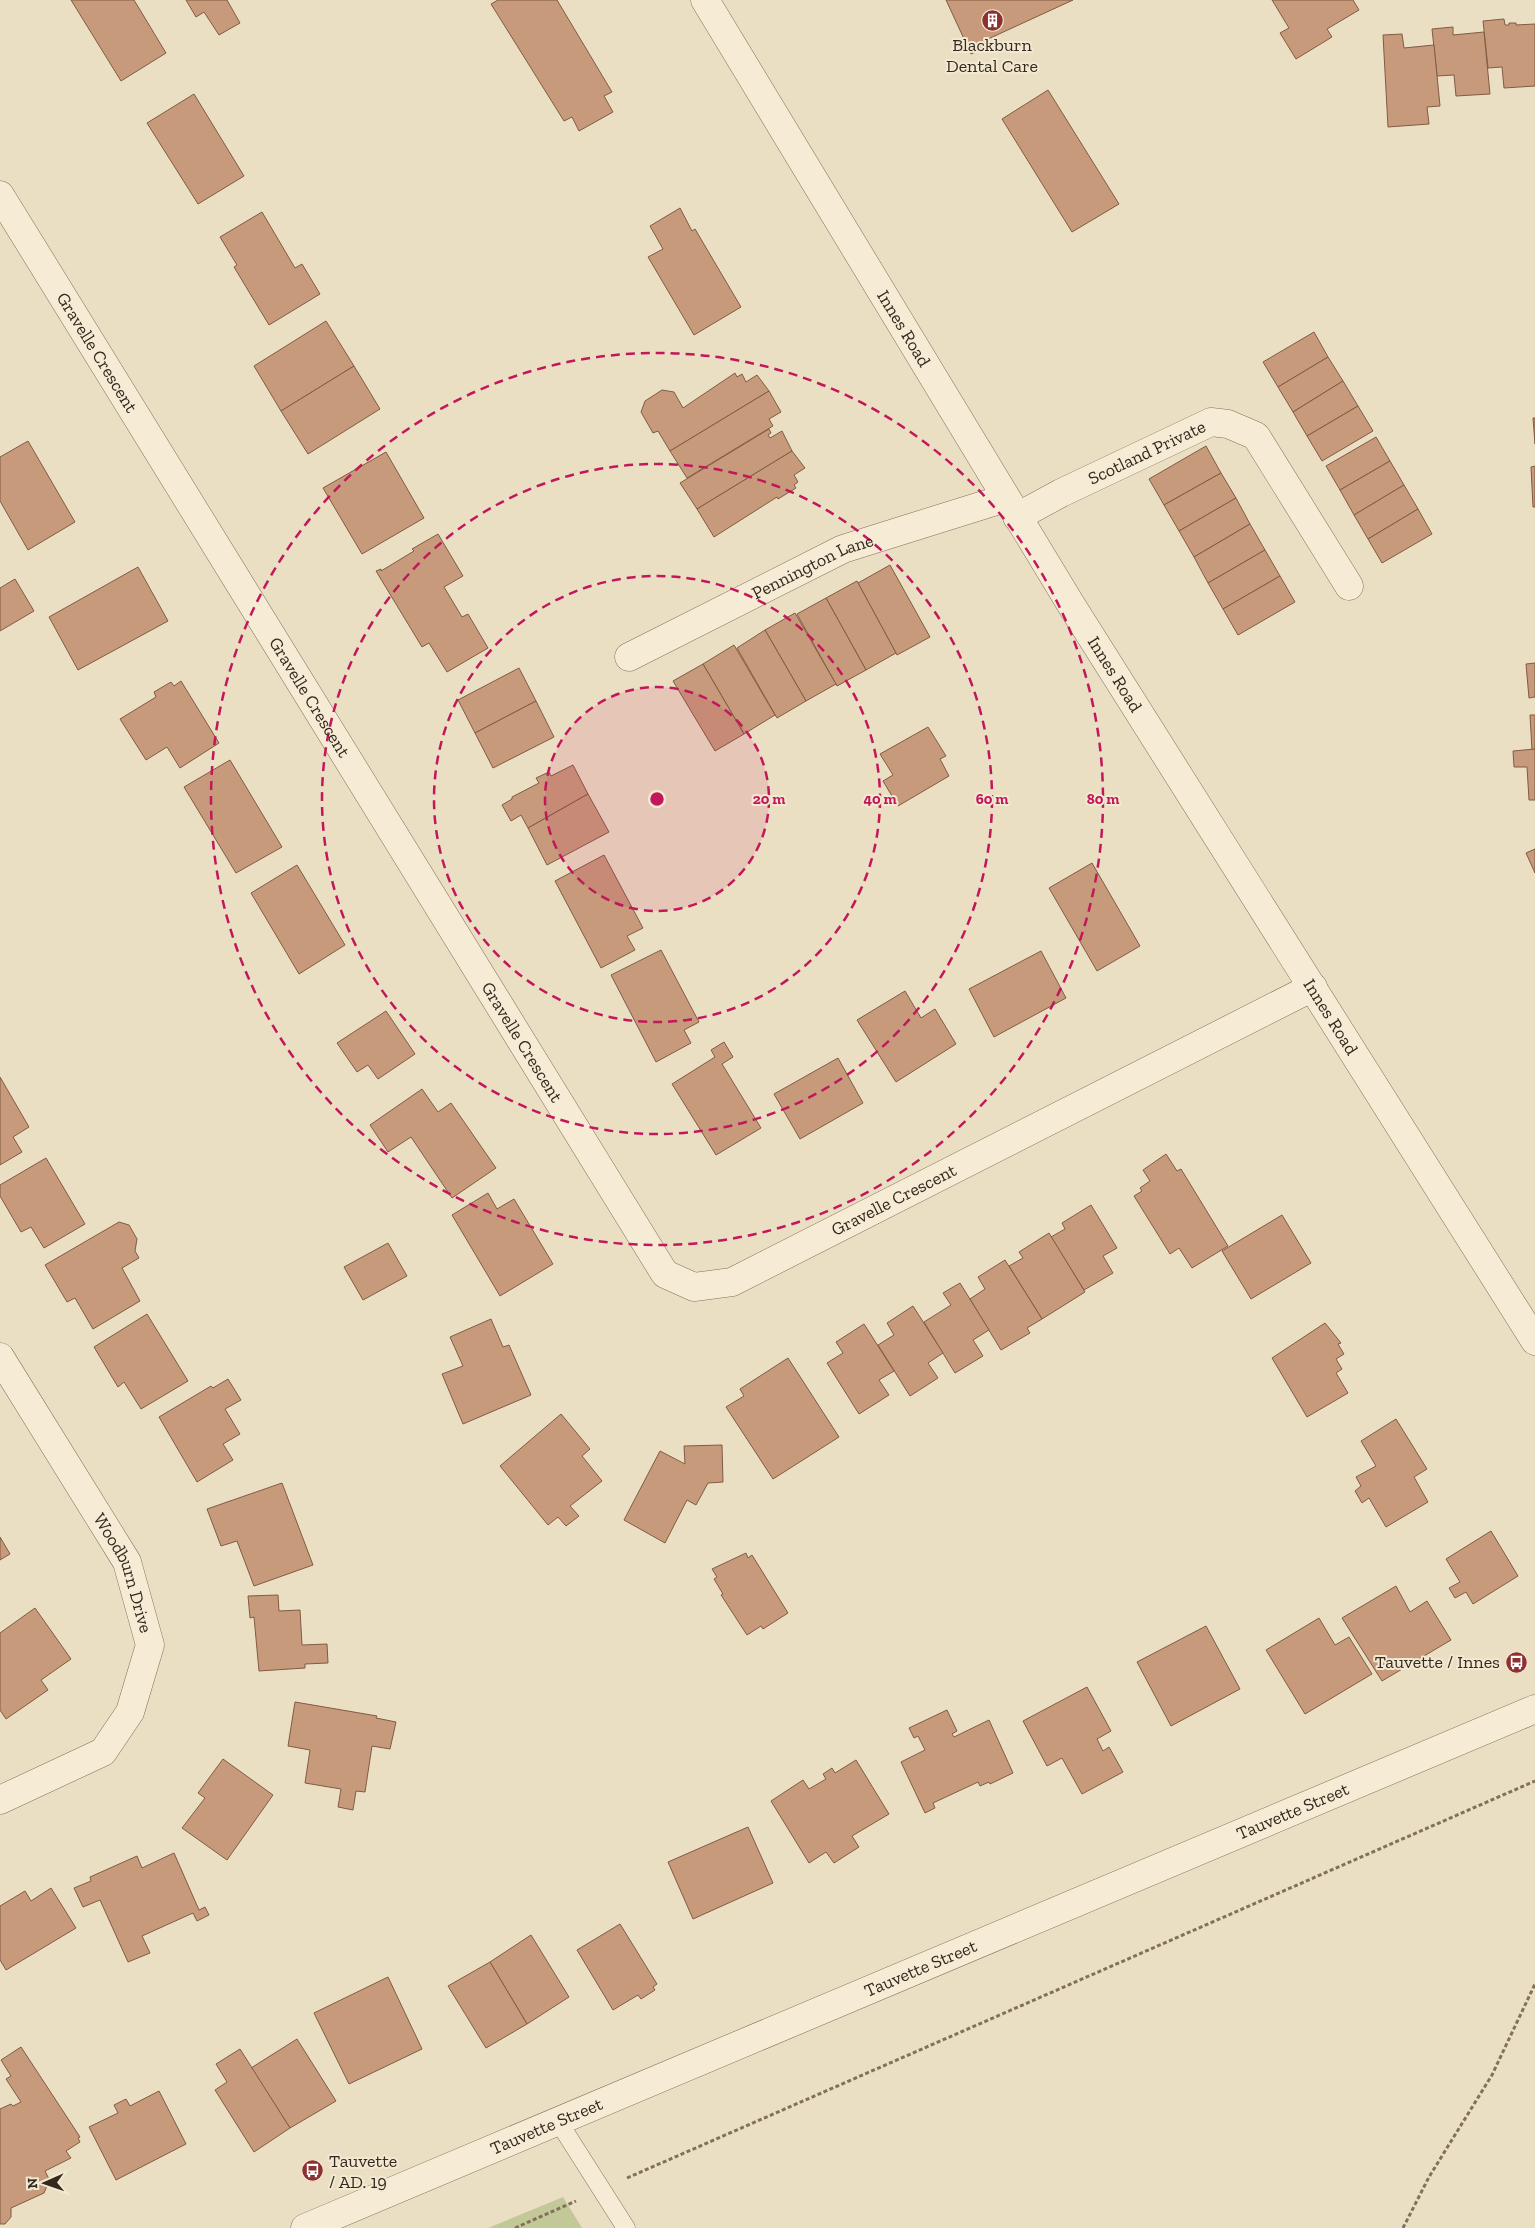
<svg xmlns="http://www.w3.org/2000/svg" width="1535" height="2228" font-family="'Zilla Slab',serif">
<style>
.green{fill:#c2c898}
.building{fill:#c69a7b;stroke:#815b43}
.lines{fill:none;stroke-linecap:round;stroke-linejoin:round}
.service-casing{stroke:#83705b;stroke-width:19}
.minor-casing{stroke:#83705b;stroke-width:29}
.tertiary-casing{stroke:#83705b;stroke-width:29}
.path{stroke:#83705b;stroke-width:3;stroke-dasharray:4 2.5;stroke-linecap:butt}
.service{stroke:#f6ecd5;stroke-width:18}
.minor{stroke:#f6ecd5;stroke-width:28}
.tertiary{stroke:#f6ecd5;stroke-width:28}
.ring{fill:none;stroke:#c2185b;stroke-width:2.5;stroke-dasharray:9 6}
.labels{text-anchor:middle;stroke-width:4;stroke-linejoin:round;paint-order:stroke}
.poi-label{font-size:18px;fill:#34291e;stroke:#f3e9d2}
.street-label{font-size:18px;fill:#34291e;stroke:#f3e9d2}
.centre{fill:#c2185b;stroke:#f3e9d2;stroke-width:2.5}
.ring-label{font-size:15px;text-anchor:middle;font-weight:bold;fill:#c2185b;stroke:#f3e9d2;stroke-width:4;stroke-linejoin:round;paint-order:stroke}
</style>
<rect width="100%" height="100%" fill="#ebdfc3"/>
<polygon class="green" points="563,2197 582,2228 488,2228"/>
<g class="building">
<polygon points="71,0 134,0 166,53 121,81"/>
<polygon points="186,0 227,0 240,23 219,35 204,12 196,17"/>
<polygon points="498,0 557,0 612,92 604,96 613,112 579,131 572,117 564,121 491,4"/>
<polygon points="946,0 1073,0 986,40 988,46 971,54"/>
<polygon points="1272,0 1353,0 1359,10 1327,29 1332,37 1296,59 1280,33 1289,28"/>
<polygon points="1504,19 1505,25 1509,25 1509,23 1516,23 1516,25 1535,24 1535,86 1504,88 1502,67 1488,68 1483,21"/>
<polygon points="1453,27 1453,35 1484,32 1490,94 1456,96 1454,75 1437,76 1432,29"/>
<polygon points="1402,34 1404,48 1434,45 1440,106 1427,107 1429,124 1388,127 1383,35"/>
<polygon points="1048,90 1119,204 1072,232 1002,119"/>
<polygon points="194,94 244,176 198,204 147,123"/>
<polygon points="680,208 692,231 695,229 741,307 694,335 648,257 663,249 650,226"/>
<polygon points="262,212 295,268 302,264 320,294 269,325 234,267 237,265 220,237"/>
<polygon points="326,321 354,366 281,411 254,366"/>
<polygon points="1314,332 1328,357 1278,387 1263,362"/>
<polygon points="1328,357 1343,381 1293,412 1278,387"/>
<polygon points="354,366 380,409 308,454 281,411"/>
<polygon points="735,373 737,377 742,374 746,382 757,375 769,391 670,451 658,431 653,433 641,412 645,401 662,390 674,392 683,408"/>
<polygon points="1343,381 1358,406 1307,436 1293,412"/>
<polygon points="769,391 781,412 769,419 773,426 687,478 670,451"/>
<polygon points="1358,406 1373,431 1322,461 1307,436"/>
<polygon points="1533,418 1535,418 1535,444"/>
<polygon points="769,429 771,433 768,435 770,438 782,431 792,451 697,509 680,483"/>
<polygon points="1376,437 1390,461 1340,490 1326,466"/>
<polygon points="28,441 75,522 28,550 0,501 0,457"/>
<polygon points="1206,446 1221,473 1164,505 1149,479"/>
<polygon points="792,451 805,468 794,475 798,482 794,485 796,488 778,499 777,497 714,537 697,509"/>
<polygon points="386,452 424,518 362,554 323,488"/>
<polygon points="1390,461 1404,485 1354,515 1340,490"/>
<polygon points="1535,466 1535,507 1533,507 1531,467"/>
<polygon points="1221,473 1236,498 1179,531 1164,505"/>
<polygon points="1404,485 1418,509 1368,539 1354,515"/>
<polygon points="1236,498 1250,524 1194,557 1179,531"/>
<polygon points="1418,509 1432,534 1382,563 1368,539"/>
<polygon points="1250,524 1265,550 1208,583 1194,557"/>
<polygon points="438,534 463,576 444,587 462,617 468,614 488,648 447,672 429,643 422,647 376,571 381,569 381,571 414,551 412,549"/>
<polygon points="1265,550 1280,576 1223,609 1208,583"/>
<polygon points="890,565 930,637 897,655 858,583"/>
<polygon points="138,567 168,621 78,670 49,617"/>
<polygon points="1280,576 1295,602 1238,635 1223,609"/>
<polygon points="15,579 34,611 0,631 0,588"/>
<polygon points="857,581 896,653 866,670 826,598"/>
<polygon points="826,598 866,670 837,686 797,614"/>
<polygon points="795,613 836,684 806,701 765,630"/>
<polygon points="765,630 806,701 777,718 737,648"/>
<polygon points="734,645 775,715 744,734 703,664"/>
<polygon points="1535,663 1535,697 1529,698 1526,664"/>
<polygon points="703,664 744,734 715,751 673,681"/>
<polygon points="519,668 536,701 475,733 458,700"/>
<polygon points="181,681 219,743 180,768 167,747 146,760 120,719 156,697 154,692 171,682 174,686"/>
<polygon points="536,701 554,737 493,768 475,733"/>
<polygon points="1530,715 1535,715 1535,749 1532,750"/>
<polygon points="928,727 946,756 940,759 949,776 898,806 883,781 893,775 880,754"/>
<polygon points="1535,749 1535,800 1529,800 1527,767 1514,767 1513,751"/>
<polygon points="230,760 282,847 236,873 184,787"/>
<polygon points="573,765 588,794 528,828 521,815 511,821 502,805 512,799 512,797 539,783 536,778 549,772 551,776"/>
<polygon points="588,794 609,832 547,865 528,828"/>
<polygon points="1535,849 1535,873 1526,853"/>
<polygon points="604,855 643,928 627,936 635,950 601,968 555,881"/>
<polygon points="1092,863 1140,946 1097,971 1049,888"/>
<polygon points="297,865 345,945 299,974 251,893"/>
<polygon points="661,950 699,1022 684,1030 691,1043 656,1062 611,975"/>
<polygon points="1041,951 1066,998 994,1037 969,989"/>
<polygon points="905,991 921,1018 935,1009 956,1044 896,1082 857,1020"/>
<polygon points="386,1011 415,1054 378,1079 368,1065 357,1072 337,1043"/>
<polygon points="724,1042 733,1057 722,1064 761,1128 716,1155 672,1084 715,1057 711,1050"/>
<polygon points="838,1058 863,1103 800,1139 774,1094"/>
<polygon points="0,1077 29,1127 13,1137 22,1152 0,1165"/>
<polygon points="422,1089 438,1112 451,1103 496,1168 452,1198 411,1137 388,1152 370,1125"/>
<polygon points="1166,1154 1177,1171 1181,1169 1228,1246 1192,1268 1179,1248 1170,1254 1134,1196 1142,1191 1140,1188 1150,1181 1143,1170"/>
<polygon points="46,1158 85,1224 44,1248 31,1227 21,1232 0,1196 0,1185"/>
<polygon points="488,1193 497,1209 514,1199 553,1264 500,1296 452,1215"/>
<polygon points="1091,1205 1117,1248 1103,1256 1113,1273 1084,1290 1051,1237 1065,1229 1062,1223"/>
<polygon points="1282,1215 1311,1263 1251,1299 1222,1251"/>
<polygon points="119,1222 129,1225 137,1239 135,1251 139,1258 122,1268 140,1301 93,1329 75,1298 67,1302 45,1265"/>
<polygon points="1049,1233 1085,1292 1042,1319 1009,1266 1023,1258 1019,1252"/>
<polygon points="388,1243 407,1276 363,1300 344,1267"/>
<polygon points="1005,1260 1042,1319 1027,1328 1030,1333 1001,1350 970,1299 985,1289 978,1277"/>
<polygon points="960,1283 989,1330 973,1340 983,1356 955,1373 924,1322 951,1305 943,1293"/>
<polygon points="913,1306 943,1353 928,1363 938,1378 910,1396 878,1345 894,1335 887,1323"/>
<polygon points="147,1314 188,1381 141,1409 124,1382 118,1387 94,1347"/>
<polygon points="491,1319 503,1347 509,1345 531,1395 463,1424 442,1374 463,1366 450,1337"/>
<polygon points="1325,1323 1341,1343 1338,1344 1344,1354 1336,1359 1342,1369 1336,1373 1348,1393 1307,1417 1272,1358"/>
<polygon points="864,1324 894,1371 879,1380 889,1395 859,1414 827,1363 843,1353 836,1342"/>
<polygon points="788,1358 839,1437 773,1479 726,1407 744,1396 740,1389"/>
<polygon points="228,1379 241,1400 225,1409 240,1434 223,1444 233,1460 197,1482 159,1417 211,1386 213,1388"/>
<polygon points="561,1414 590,1449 582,1456 602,1481 570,1506 579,1516 566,1526 558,1517 548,1525 500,1466"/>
<polygon points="1396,1419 1427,1469 1414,1477 1428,1502 1386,1527 1369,1498 1362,1503 1355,1491 1361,1486 1356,1477 1376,1466 1361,1441"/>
<polygon points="722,1445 723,1482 708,1483 696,1505 687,1500 665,1543 624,1520 660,1451 685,1464 684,1446"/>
<polygon points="282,1483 313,1565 254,1586 237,1541 221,1546 207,1509"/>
<polygon points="1491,1531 1518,1576 1473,1604 1466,1592 1455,1598 1449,1588 1460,1582 1446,1559"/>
<polygon points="0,1537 10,1554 0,1560"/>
<polygon points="746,1553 748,1558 752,1555 788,1613 763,1629 761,1626 747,1635 721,1595 723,1594 714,1579 717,1577 712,1569"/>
<polygon points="1396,1586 1410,1612 1427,1601 1451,1640 1382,1681 1342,1618"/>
<polygon points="278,1595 279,1611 300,1610 302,1645 327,1644 328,1663 305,1664 305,1668 259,1671 254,1617 250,1618 248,1596"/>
<polygon points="35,1608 71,1659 41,1680 48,1690 6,1719 0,1710 0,1633"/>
<polygon points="1319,1618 1335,1645 1349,1637 1372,1674 1305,1714 1266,1650"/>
<polygon points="1206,1626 1240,1689 1171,1726 1137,1662"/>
<polygon points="1087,1687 1111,1731 1097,1739 1103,1751 1109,1747 1123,1772 1082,1794 1062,1758 1047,1766 1023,1721"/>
<polygon points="295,1702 377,1716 376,1718 396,1722 390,1749 372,1746 365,1792 356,1791 353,1810 338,1807 341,1789 305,1783 310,1750 288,1746"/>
<polygon points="947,1710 957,1731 952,1734 954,1737 989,1720 1013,1773 990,1784 989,1782 980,1786 978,1782 933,1803 935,1808 925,1813 901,1762 925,1750 918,1736 914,1738 909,1728"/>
<polygon points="223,1759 273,1795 227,1860 182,1828 205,1798 198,1793"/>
<polygon points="856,1760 889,1814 852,1836 859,1847 834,1863 826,1852 809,1863 771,1801 803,1780 809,1789 826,1779 823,1774 832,1768 835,1773"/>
<polygon points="748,1827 773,1883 693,1919 668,1862"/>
<polygon points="174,1853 199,1910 205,1907 209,1915 197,1921 193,1913 142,1936 150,1953 128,1962 100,1900 83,1907 74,1888 91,1881 90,1877 137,1856 142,1868"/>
<polygon points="51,1888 76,1928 6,1970 0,1960 0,1906 25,1891 31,1901"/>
<polygon points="620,1924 657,1984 653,1987 655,1990 641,1999 638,1995 613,2010 577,1950"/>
<polygon points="531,1935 569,1997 527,2024 490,1962"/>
<polygon points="490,1962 527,2024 486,2048 448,1986"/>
<polygon points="388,1977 422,2049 349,2084 314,2013"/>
<polygon points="297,2039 336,2101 290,2128 251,2068"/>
<polygon points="21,2047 80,2137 78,2138 80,2142 66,2151 71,2158 45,2171 49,2179 46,2181 47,2186 44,2193 11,2208 11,2217 5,2224 0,2224 0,2109 11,2104 13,2106 21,2102 6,2079 11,2076 1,2060"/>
<polygon points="240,2049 290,2128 254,2152 215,2090 227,2082 216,2064"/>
<polygon points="159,2091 186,2144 116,2180 89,2127 118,2113 114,2105 126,2099 130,2106"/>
</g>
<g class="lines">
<defs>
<polyline id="service" points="558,2121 626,2228"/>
<g id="minor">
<path id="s1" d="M0,195L665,1274L694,1287L732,1282L1313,987"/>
<path id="s2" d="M1017,517L1061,493L1211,422L1228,424L1256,436L1349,586"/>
<path id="s3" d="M629,657L843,549L1006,498"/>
<path id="s4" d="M0,1357L127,1562L150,1645L130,1712L103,1752L0,1800"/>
<path id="s5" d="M305,2228L1535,1709"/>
</g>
<g id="tertiary">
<path id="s6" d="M705,0L1070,603L1535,1341"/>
</g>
</defs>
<use href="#service" class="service-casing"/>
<use href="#minor" class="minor-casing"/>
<use href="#tertiary" class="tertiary-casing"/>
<g class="path">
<polyline points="627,2178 1535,1781"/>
<polyline points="515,2228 576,2201"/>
<polyline points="1403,2228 1429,2177 1492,2075 1535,1984"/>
</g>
<use href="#service" class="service"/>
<use href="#minor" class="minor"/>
<use href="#tertiary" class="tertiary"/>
</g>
<circle cx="657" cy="799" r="112" fill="#c2185b" fill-opacity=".12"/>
<g class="ring">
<circle cx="657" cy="799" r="112"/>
<circle cx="657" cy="799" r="223"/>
<circle cx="657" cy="799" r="335"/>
<circle cx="657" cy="799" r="446"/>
</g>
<defs>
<symbol id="building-disc" viewBox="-11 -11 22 22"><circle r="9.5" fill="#8e2f30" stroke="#f3e9d2"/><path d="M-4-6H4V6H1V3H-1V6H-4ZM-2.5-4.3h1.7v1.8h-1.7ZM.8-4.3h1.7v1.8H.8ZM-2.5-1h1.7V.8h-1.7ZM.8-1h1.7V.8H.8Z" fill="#fff"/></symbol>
<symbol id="bus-disc" viewBox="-11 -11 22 22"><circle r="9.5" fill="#8e2f30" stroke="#f3e9d2"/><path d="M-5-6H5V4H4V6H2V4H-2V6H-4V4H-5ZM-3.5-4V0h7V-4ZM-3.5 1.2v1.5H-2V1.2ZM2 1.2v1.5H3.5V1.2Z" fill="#fff"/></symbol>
</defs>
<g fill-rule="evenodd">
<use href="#building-disc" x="980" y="8" width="25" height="25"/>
<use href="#bus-disc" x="1504" y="1650" width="25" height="25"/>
<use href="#bus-disc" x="300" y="2158" width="25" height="25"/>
</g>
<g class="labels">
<g class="poi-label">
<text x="992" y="51">Blackburn<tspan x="992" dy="21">Dental Care</tspan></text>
<text x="1500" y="1668" text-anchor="end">Tauvette / Innes</text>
<text x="329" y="2167" text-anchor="start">Tauvette<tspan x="329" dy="21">/ AD. 19</tspan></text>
</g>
<g class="street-label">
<text dy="6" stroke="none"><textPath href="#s6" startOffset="384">Innes Road</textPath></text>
<text dy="6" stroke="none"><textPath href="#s1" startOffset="185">Gravelle Crescent</textPath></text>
<text dy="6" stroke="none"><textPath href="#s2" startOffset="145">Scotland Private</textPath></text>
<text dy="6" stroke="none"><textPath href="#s3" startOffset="205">Pennington Lane</textPath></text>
<text dy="6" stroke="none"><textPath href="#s6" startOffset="789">Innes Road</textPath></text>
<text dy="6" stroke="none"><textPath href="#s1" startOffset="590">Gravelle Crescent</textPath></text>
<text dy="6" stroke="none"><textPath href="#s6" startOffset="1194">Innes Road</textPath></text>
<text dy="6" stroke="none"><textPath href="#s1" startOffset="995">Gravelle Crescent</textPath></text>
<text dy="6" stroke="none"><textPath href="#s1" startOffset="1519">Gravelle Crescent</textPath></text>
<text dy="6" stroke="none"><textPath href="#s4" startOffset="250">Woodburn Drive</textPath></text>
<text dy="6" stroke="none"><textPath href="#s5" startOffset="1072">Tauvette Street</textPath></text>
<text dy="6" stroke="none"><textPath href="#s5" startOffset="668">Tauvette Street</textPath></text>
<text dy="6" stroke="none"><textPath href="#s5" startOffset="262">Tauvette Street</textPath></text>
</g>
</g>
<circle cx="657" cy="799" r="8" class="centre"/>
<g class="ring-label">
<text x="769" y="804">20 m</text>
<text x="880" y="804">40 m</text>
<text x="992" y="804">60 m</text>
<text x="1103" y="804">80 m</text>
</g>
<g transform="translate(45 2183) rotate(268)" stroke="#f3e9d2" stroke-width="4" paint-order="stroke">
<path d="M0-4L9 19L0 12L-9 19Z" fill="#34291e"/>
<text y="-8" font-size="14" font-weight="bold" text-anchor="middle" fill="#34291e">N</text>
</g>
</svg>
